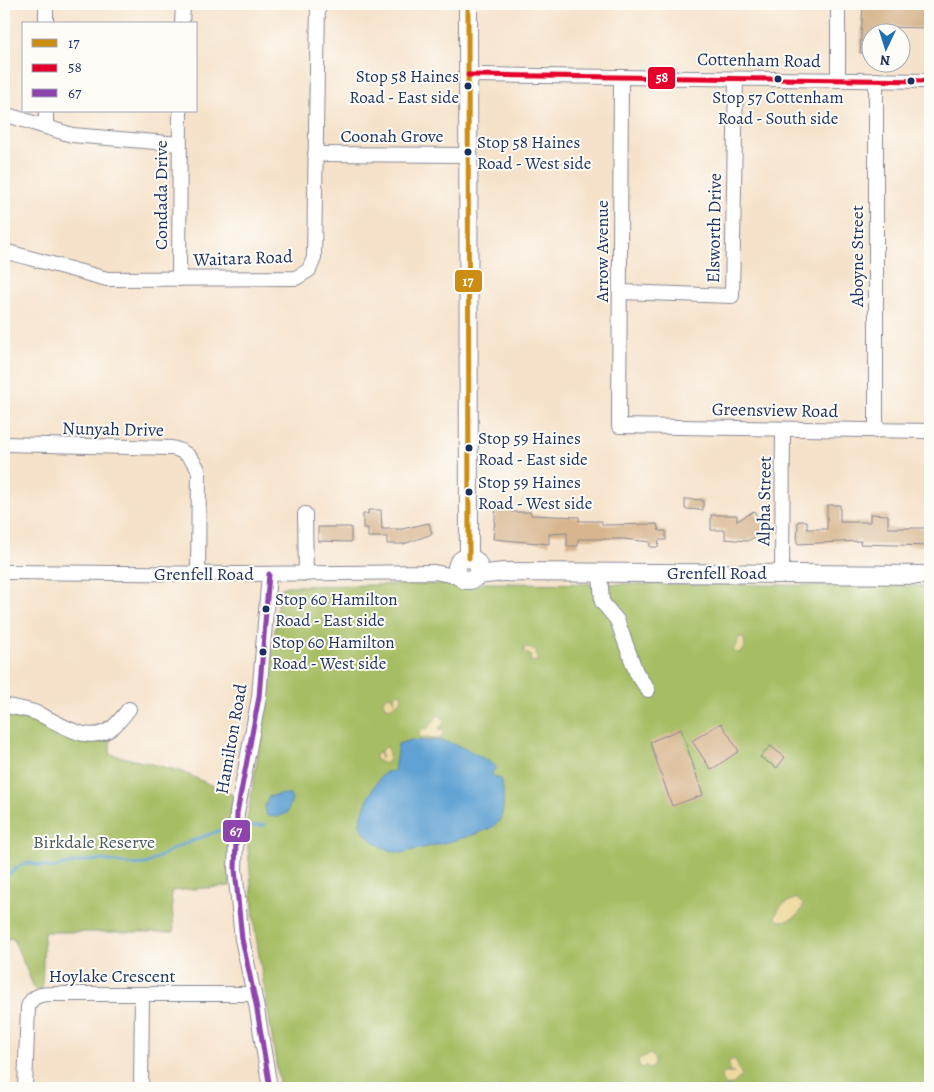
<svg xmlns="http://www.w3.org/2000/svg" width="934" height="1092" font-family="Alegreya,serif">
<style>
.green{fill:#a6be63;stroke:#607660}
.sand{fill:#eeda9e;stroke:#84847e}
.water{fill:#60a2d3;stroke:#3e6898}
.lines{fill:none;stroke-linecap:round;stroke-linejoin:round}
.stream{stroke:#60a2d3;stroke-width:3}
.building{fill:#d7b58e}
.minor-casing{stroke:#888894;stroke-width:16}
.major-casing{stroke:#888894;stroke-width:20}
.minor{stroke:#fff;stroke-width:14}
.major{stroke:#fff;stroke-width:18}
.bus-1-casing{stroke:#fdfcf7;stroke-width:9}
.bus-2-casing{stroke:#fdfcf7;stroke-width:9}
.bus-3-casing{stroke:#fdfcf7;stroke-width:9}
.bus-1{stroke:#cb8e13;stroke-width:5}
.bus-2{stroke:#e4002b;stroke-width:5}
.bus-3{stroke:#8e44ad;stroke-width:5}
.bus-dot{fill:#1b2f5e;stroke:#fdfcf7;stroke-width:2}
.labels{text-anchor:middle;stroke-width:4;stroke-linejoin:round;paint-order:stroke}
.bus-label{font-size:17px;fill:#1b2f5e;stroke:#fdfcf7;text-anchor:start}
.street-label{font-size:18px;fill:#1b2f5e;stroke:#fdfcf7}
.park-label{font-size:18px;fill:#455a60;stroke:#fdfcf7}
.line-badge{stroke:#fdfcf7;stroke-width:2}
.badge-label{font-size:14px;text-anchor:middle;font-weight:bold;fill:#fff}
</style>
<rect width="100%" height="100%" fill="#fdfcf7"/>
<filter id="ink" filterUnits="userSpaceOnUse"><feTurbulence type="fractalNoise" baseFrequency=".02" numOctaves="2"/><feDisplacementMap in="SourceGraphic" scale="10" xChannelSelector="R" yChannelSelector="G"/><feConvolveMatrix kernelMatrix="1 2 1 2 8 2 1 2 1" color-interpolation-filters="sRGB"/></filter>
<filter id="wash" filterUnits="userSpaceOnUse"><feTurbulence type="fractalNoise" baseFrequency=".0096" numOctaves="4" result="noise"/><feDisplacementMap in="SourceGraphic" scale="20" xChannelSelector="R" yChannelSelector="G"/><feGaussianBlur stdDeviation="1.12" result="paint"/><feColorMatrix in="noise" values="0 0 0 0 0 0 0 0 0 0 0 0 0 0 0 0 0 1.4 0 .05"/><feComposite in="paint" operator="in"/></filter>
<g filter="url(#wash)">
<rect width="100%" height="100%" fill="#f6e2ca"/>
<g class="green">
<polygon points="483,583 930,586 930,1088 280,1088 255,930 246,825 263,725 277,615 277,591 286,586 444,584 469,588"/>
<path d="M4,711C14,713 24,715 34,718C60,728 82,746 110,737V754L180,771L233,795L229,838L230,886L171,891L174,932H44L42,990H35L13,938L4,940Z"/>
</g>
<g class="sand">
<polygon points="741,637 744,639 745,647 741,652 737,653 733,649 737,645 738,638"/>
<polygon points="524,646 536,651 537,662 530,661 531,655 524,653"/>
<polygon points="401,693 402,700 390,708 384,706 383,700 386,697 392,696 394,703 395,694"/>
<polygon points="439,714 445,721 438,730 444,731 442,737 438,739 419,737 419,732 429,727"/>
<polygon points="386,747 389,749 389,760 384,764 375,759 375,755 380,752 381,759 381,750"/>
<path d="M796,898L803,904C802,916 788,923 777,920L775,917C781,902 784,905 796,898Z"/>
<polygon points="651,1054 655,1060 653,1068 647,1069 646,1065 643,1068 639,1066 638,1059"/>
<polygon points="735,1059 742,1076 733,1084 726,1086 721,1077 724,1073 735,1073 729,1072 729,1061"/>
</g>
<g class="water">
<path d="M411,740C420,741 430,740 439,741C456,742 479,755 494,765L496,768L492,773L493,776L501,779C504,791 505,810 499,821C492,835 419,848 402,853C388,852 365,839 360,825C360,814 376,776 387,772C389,771 392,772 394,771L398,744Z"/>
<polygon points="281,794 290,795 292,799 287,813 278,817 267,816 265,807 268,797"/>
</g>
<g class="lines">
<g class="stream">
<polyline points="251,826 265,825"/>
<polyline points="4,878 19,866 29,863 51,868 83,861 103,860 133,865 146,864 179,846 226,828"/>
</g>
</g>
<g id="blocks">
<g class="building">
<polygon points="863,4 930,4 930,28 880,27 880,32 872,32 872,53 860,53"/>
<polygon points="685,499 703,500 703,510 685,509"/>
<polygon points="827,505 840,505 840,522 870,522 870,514 888,515 888,528 930,528 930,546 860,544 861,541 797,544 798,521 807,521 807,529 827,529"/>
<polygon points="496,507 505,507 505,509 511,509 511,512 531,512 531,515 579,517 579,521 602,521 602,525 657,524 659,531 666,531 666,540 659,540 658,547 650,547 650,542 624,539 578,539 578,546 567,546 567,533 549,534 549,544 493,539"/>
<polygon points="368,510 381,510 382,529 402,529 429,523 432,534 404,544 387,544 387,537 368,537 368,528 363,528 363,514 368,514"/>
<polygon points="754,511 760,521 769,522 769,537 755,537 747,541 725,539 725,530 711,530 711,515 737,515 737,521"/>
<polygon points="318,527 351,527 351,542 318,541"/>
<polygon points="721,723 739,751 711,770 692,741"/>
<polygon points="681,729 703,795 672,806 650,742"/>
<polygon points="770,746 785,757 777,768 760,757"/>
</g>
</g>
</g>
<g filter="url(#ink)">
<use href="#blocks" fill-opacity="0" stroke="#888894" stroke-width="1"/>
<g class="lines">
<defs>
<g id="minor">
<polyline points="838,4 838,80"/>
<polyline points="46,24 46,4"/>
<polyline points="182,24 183,4"/>
<polyline points="468,75 930,81"/>
<polyline points="621,77 619,426 930,431"/>
<polyline points="876,80 876,431"/>
<polyline points="4,114 72,135 179,144"/>
<polyline points="46,127 46,111"/>
<polyline points="315,154 468,155"/>
<polyline points="4,251 107,279 296,278 309,270 314,258 318,4"/>
<polyline points="179,279 180,111"/>
<polyline points="621,292 732,296 736,79"/>
<path d="M4,444L172,448C186,451 194,459 199,472L198,574"/>
<polyline points="305,514 306,574"/>
<polyline points="4,572 239,574 434,572 460,577"/>
<polyline points="600,573 602,602 617,620 636,672 648,690"/>
<polyline points="782,573 783,429"/>
<polyline points="269,574 259,697 237,813 235,869 242,939 256,1004 270,1088"/>
<path d="M4,705C14,708 25,709 34,712C58,721 88,748 113,727C119,722 124,715 129,709"/>
<path d="M25,1088L28,1007C32,993 46,994 58,994H254"/>
<polyline points="141,1088 142,995"/>
</g>
<g id="major">
<polyline points="468,4 469,558"/>
<circle cx="468" cy="569" r="11"/>
<polyline points="477,575 504,572 930,575"/>
</g>
</defs>
<use href="#minor" class="minor-casing"/>
<use href="#major" class="major-casing"/>
<use href="#minor" class="minor"/>
<use href="#major" class="major"/>
<defs>
<polyline id="bus-1" points="468,4 469,558"/>
<polyline id="bus-2" points="468,75 930,81"/>
<polyline id="bus-3" points="269,574 259,697 237,813 235,869 242,939 256,1004 270,1088"/>
</defs>
<use href="#bus-1" class="bus-1-casing"/>
<use href="#bus-2" class="bus-2-casing"/>
<use href="#bus-3" class="bus-3-casing"/>
<use href="#bus-1" class="bus-1"/>
<use href="#bus-2" class="bus-2"/>
<use href="#bus-3" class="bus-3"/>
</g>
</g>
<g class="bus-dot">
<circle cx="778" cy="79" r="4.5"/>
<circle cx="911" cy="81" r="4.5"/>
<circle cx="468" cy="86" r="4.5"/>
<circle cx="468" cy="152" r="4.5"/>
<circle cx="469" cy="448" r="4.5"/>
<circle cx="469" cy="492" r="4.5"/>
<circle cx="266" cy="609" r="4.5"/>
<circle cx="263" cy="652" r="4.5"/>
</g>
<g class="labels">
<g class="bus-label">
<text x="459" y="82" text-anchor="end">Stop 58 Haines<tspan x="459" dy="21">Road - East side</tspan></text>
<text x="778" y="103" text-anchor="middle">Stop 57 Cottenham<tspan x="778" dy="21">Road - South side</tspan></text>
<text x="477" y="148">Stop 58 Haines<tspan x="477" dy="21">Road - West side</tspan></text>
<text x="478" y="444">Stop 59 Haines<tspan x="478" dy="21">Road - East side</tspan></text>
<text x="478" y="488">Stop 59 Haines<tspan x="478" dy="21">Road - West side</tspan></text>
<text x="275" y="605">Stop 60 Hamilton<tspan x="275" dy="21">Road - East side</tspan></text>
<text x="272" y="648">Stop 60 Hamilton<tspan x="272" dy="21">Road - West side</tspan></text>
</g>
<g class="street-label">
<text transform="translate(759 60) rotate(1)" y="6">Cottenham Road</text>
<text x="392" y="142">Coonah Grove</text>
<text transform="translate(161 195) rotate(-90)" y="6">Condada Drive</text>
<text transform="translate(714 228) rotate(-89)" y="6">Elsworth Drive</text>
<text transform="translate(602 251) rotate(-90)" y="6">Arrow Avenue</text>
<text transform="translate(857 256) rotate(-90)" y="6">Aboyne Street</text>
<text transform="translate(243 258) rotate(-2)" y="6">Waitara Road</text>
<text transform="translate(775 410) rotate(1)" y="6">Greensview Road</text>
<text transform="translate(113 429) rotate(1)" y="6">Nunyah Drive</text>
<text transform="translate(764 501) rotate(-89)" y="6">Alpha Street</text>
<text x="717" y="579">Grenfell Road</text>
<text x="204" y="580">Grenfell Road</text>
<text transform="translate(231 739) rotate(-80)" y="6">Hamilton Road</text>
<text x="112" y="982">Hoylake Crescent</text>
</g>
<g class="park-label">
<text x="94" y="848">Birkdale Reserve</text>
</g>
</g>
<g class="line-badge">
<rect x="647" y="66" width="29" height="24" rx="5" fill="#e4002b"/>
<rect x="454" y="269" width="29" height="24" rx="5" fill="#cb8e13"/>
<rect x="222" y="819" width="29" height="24" rx="5" fill="#8e44ad"/>
</g>
<g class="badge-label">
<text x="662" y="82">58</text>
<text x="468" y="286">17</text>
<text x="236" y="836">67</text>
</g>
<rect width="934" height="1092" fill="none" stroke="#fdfcf7" stroke-width="20"/>
<rect x="22" y="22" width="175" height="90" fill="#fdfcf7" stroke="#a3aaba"/>
<rect x="32" y="39" width="25" height="8" fill="#cb8e13" stroke="#a3aaba"/>
<text x="68" y="48" font-size="15" fill="#1b2f5e">17</text>
<rect x="32" y="64" width="25" height="8" fill="#e4002b" stroke="#a3aaba"/>
<text x="68" y="72" font-size="15" fill="#1b2f5e">58</text>
<rect x="32" y="89" width="25" height="8" fill="#8e44ad" stroke="#a3aaba"/>
<text x="68" y="98" font-size="15" fill="#1b2f5e">67</text>
<g transform="translate(886 48) rotate(184)"><circle r="24" fill="#fdfcf7" stroke="#a3aaba"/>
<path d="M0-4L9 19L0 12L-9 19Z" fill="#1f6fb2"/>
<text y="-8" font-size="14" font-weight="bold" text-anchor="middle" fill="#1b2f5e">N</text>
</g>
</svg>
